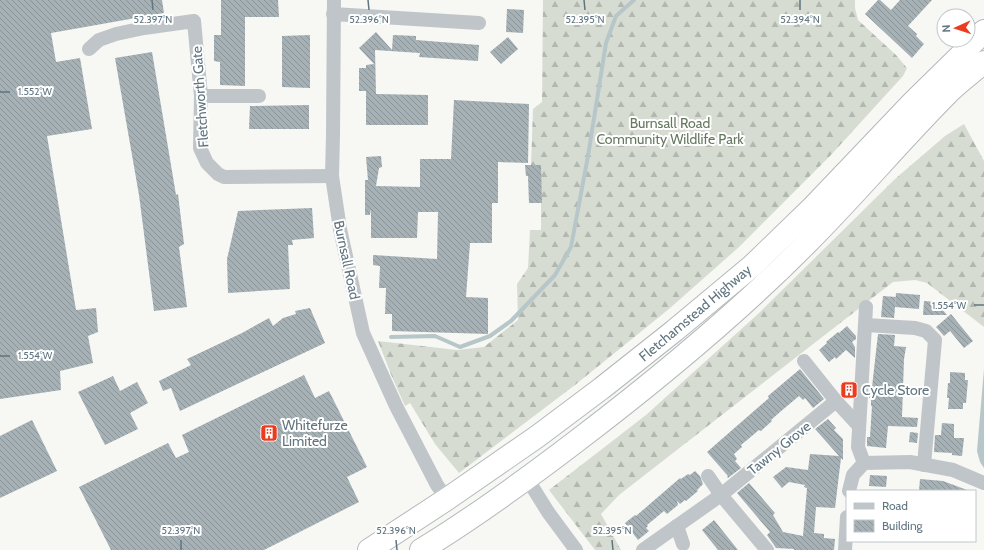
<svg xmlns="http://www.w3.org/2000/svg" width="984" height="550" font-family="Cabin,sans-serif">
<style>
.forest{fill:url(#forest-firs)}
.water{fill:#b7c6c9}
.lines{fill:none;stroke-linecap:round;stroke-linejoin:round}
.stream{stroke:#b7c6c9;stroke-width:4}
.building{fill:url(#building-back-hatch)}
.highway-casing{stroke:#b4b9bc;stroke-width:24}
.street{stroke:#bfc5c8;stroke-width:14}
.highway{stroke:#fff;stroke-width:22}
.ticks{fill:none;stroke:#607580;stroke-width:1.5}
.labels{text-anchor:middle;stroke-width:4;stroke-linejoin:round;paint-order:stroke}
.street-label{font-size:14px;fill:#607580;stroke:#fff}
.park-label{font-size:14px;fill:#667860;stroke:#fff}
.poi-label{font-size:14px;fill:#607580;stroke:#fff;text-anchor:start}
.ticks-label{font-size:10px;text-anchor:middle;fill:#607580;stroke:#fff;stroke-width:4;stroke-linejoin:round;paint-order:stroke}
</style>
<defs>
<pattern id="forest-firs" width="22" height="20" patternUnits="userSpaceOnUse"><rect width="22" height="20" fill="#d7dcd2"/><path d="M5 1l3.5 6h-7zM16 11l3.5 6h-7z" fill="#b2b7b0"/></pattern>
<pattern id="building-back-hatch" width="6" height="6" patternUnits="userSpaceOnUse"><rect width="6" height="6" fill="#a6b1b6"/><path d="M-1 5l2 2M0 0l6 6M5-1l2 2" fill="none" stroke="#8b9599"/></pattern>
</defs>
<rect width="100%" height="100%" fill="#f7f7f3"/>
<g class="forest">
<polygon points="543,0 855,0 855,8 858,20 896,55 907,68 903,76 830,156 739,247 669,309 575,385 459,473 435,444 410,403 405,406 392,377 378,341 457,350 484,347 518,320 517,284 528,268 530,230 541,230 541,167 531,165 533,109 542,102"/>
<polygon points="964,124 984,161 984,327 927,283 915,280 893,282 619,495 601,514 621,550 595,550 549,490 646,415 758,314 895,179 945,136"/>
</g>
<polygon class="water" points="984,369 984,468 980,462 977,451"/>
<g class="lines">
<polyline class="stream" points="391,337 435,336 460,347 490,336 511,321 555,275 571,247 588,156 606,43 616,16 634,0"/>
</g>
<g class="building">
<polygon points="0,0 162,0 164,13 51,33 56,62 80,58 92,129 47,136 76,310 96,308 98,332 88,336 93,363 60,371 61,390 0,399"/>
<polygon points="221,0 278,0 279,17 245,17 245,86 220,85 220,62 214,61 214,35 221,35"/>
<polygon points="878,0 880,0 891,10 900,0 932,0 908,26 917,34 916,36 924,44 912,58 865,14"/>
<polygon points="507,9 524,10 523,33 506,32"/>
<polygon points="376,32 392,50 393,35 416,36 416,40 479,45 478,61 419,57 420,53 375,50 376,94 428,95 428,125 366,125 366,91 359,91 359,68 366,68 366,65 374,64 359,48"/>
<polygon points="310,35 310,88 282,87 282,36"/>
<polygon points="508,37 518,49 501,64 490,52"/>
<polygon points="152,52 176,195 178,194 184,244 179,247 187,307 154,311 139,195 115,58"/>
<polygon points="454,100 529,104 528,163 498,162 498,203 492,203 492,243 470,243 466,297 488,298 488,334 392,331 392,314 385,314 386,288 379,288 380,266 373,265 373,255 437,259 438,212 418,212 417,238 371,238 371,209 370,215 365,215 365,180 368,180 366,157 381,156 382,167 379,168 376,186 420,187 420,159 451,159"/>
<polygon points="309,105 309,129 249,129 250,106"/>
<polygon points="525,165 541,165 542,203 529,203 528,176 526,176"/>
<polygon points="312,208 314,238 292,240 293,245 288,245 290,289 228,293 227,259 238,211"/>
<polygon points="896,293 920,295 919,309 895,307"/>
<polygon points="883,296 896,297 894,318 881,317"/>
<polygon points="924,301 936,302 947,315 923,315"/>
<polygon points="310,308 325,343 180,411 171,388 163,391 159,381 191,365 187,359 242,333 269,318 273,326 283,318 296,314 295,311"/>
<polygon points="951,314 973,341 964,348 950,331 944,336 936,327"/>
<polygon points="847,326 856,336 856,339 852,342 855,347 855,358 846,350 836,359 835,357 829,362 819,350 827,343 826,342 838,332 839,333"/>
<polygon points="878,334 895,335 894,346 906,347 904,359 902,417 918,418 917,427 888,426 886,448 867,446 867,437 870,437 872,406 871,406 871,398 869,398 870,386 872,387"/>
<polygon points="800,369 824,399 813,408 805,398 803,400 799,396 780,412 771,420 772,421 761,431 759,430 741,445 742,447 734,454 737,459 735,461 741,468 728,478 727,477 728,476 707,452 769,398 768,396"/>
<polygon points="950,372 965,373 965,380 968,380 966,403 963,403 963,409 948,409 949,398 947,398 948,383 950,383"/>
<polygon points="304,375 315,398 329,391 367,467 347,477 359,502 264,550 111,550 79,487 168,443 176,458 189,452 182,435"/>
<polygon points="113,376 120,391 137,382 148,403 130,413 138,429 105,445 78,392"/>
<polygon points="845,385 853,385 852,396 844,395"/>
<polygon points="828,419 836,428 834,430 843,439 843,460 841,458 835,508 816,507 814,533 824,534 824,538 835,539 834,550 794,550 794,549 776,548 767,535 770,532 737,493 749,483 775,513 773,515 783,532 803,536 807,488 804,487 805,485 789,482 782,488 773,477 786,467 808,470 810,454 839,456 815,429"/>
<polygon points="32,420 57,471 0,498 0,436"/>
<polygon points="942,423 954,424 954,438 964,438 962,456 952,455 952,453 934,452 935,435 941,435"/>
<polygon points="910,432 918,433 917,443 909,442"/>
<polygon points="695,471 700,476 703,484 697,490 698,491 686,501 685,500 680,504 677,501 678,505 667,514 664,511 647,525 648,526 646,528 649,531 638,540 625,523 635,515 636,516 680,478 681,479 688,474 690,475"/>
<polygon points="870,475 887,476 886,487 869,486"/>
<polygon points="920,479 943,481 967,490 966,491 919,491"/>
<polygon points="714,520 738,550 718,550 702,530"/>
</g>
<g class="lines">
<defs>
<g id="highway">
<polyline points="369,550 447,499 538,436 602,388 674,331 752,266 811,209 913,102 964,52 984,31"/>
<path d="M421,550C475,517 527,479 578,440C658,379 737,314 808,242C857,193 901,140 950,91C960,81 973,72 984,62"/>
</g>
</defs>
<use href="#highway" class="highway-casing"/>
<g class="street">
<polyline points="334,0 333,135 332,176 340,229 363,333 396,406 437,485 447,499"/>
<polyline points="333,14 479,23"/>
<polyline points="89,49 99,40 116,34 144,28 194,21 201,96 200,148 207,163 218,174 224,177 332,176"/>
<polyline points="201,96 259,96"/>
<polyline points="866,325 915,328 926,331 935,340 924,465"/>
<polyline points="836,401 859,426"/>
<polyline points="864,463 858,447 866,307"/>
<polyline points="708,476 721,495 767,550"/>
<polyline points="526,479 533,488 548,512 576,550"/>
<polyline points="849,491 853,475 864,463 910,462 953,470 984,483"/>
<polyline points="677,526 683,544"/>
<polyline points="643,550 721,495 836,401 804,361"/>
<polyline points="845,550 847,517"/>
</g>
<use href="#highway" class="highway"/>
</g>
<path class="ticks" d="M152,0L153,10M368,0L369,10M584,0L585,10M800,0V10M0,92H10M974,305H984M0,356H10M181,540V550M396,540L397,550M612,540L613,550"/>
<defs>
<symbol id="building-square" viewBox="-11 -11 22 22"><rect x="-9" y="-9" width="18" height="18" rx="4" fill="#eb3c1f" stroke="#fff"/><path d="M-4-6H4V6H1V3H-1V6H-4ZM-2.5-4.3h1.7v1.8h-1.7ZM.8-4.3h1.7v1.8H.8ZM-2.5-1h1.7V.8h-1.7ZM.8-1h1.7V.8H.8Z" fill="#fff"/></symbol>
</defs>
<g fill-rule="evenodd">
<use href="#building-square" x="839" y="380" width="20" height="20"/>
<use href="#building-square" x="259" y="423" width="20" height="20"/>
</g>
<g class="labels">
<g class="street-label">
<text transform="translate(200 97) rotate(-94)" y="5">Fletchworth Gate</text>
<text transform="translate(347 260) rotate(78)" y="5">Burnsall Road</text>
<text transform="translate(695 313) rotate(-40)" y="5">Fletchamstead Highway</text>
<text transform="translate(779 448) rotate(-39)" y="5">Tawny Grove</text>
</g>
<g class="park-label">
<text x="670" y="128">Burnsall Road<tspan x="670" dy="16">Community Wildlife Park</tspan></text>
</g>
<g class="poi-label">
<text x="862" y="395">Cycle Store</text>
<text x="282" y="430">Whitefurze<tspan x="282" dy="16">Limited</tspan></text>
</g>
</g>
<g class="ticks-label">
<text x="153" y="23">52.397°N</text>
<text x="369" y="23">52.396°N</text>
<text x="585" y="23">52.395°N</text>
<text x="800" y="23">52.394°N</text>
<text x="35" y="95">1.552°W</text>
<text x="949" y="309">1.554°W</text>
<text x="35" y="359">1.554°W</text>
<text x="181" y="534">52.397°N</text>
<text x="396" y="534">52.396°N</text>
<text x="612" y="534">52.395°N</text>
</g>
<rect x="846" y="490" width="130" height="52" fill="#ffffff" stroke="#bfc8cc"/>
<rect x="854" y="503" width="20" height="6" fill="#bfc5c8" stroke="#bfc8cc"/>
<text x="882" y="510" font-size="12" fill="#607580">Road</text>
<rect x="854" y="520" width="20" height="12" fill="url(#building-back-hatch)" stroke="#bfc8cc"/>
<text x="882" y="530" font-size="12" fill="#607580">Building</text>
<g transform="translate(956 28) rotate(267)"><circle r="19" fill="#ffffff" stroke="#bfc8cc"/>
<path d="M0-3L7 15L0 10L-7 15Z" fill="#eb3c1f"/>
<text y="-6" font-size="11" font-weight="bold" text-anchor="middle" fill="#607580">N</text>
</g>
</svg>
